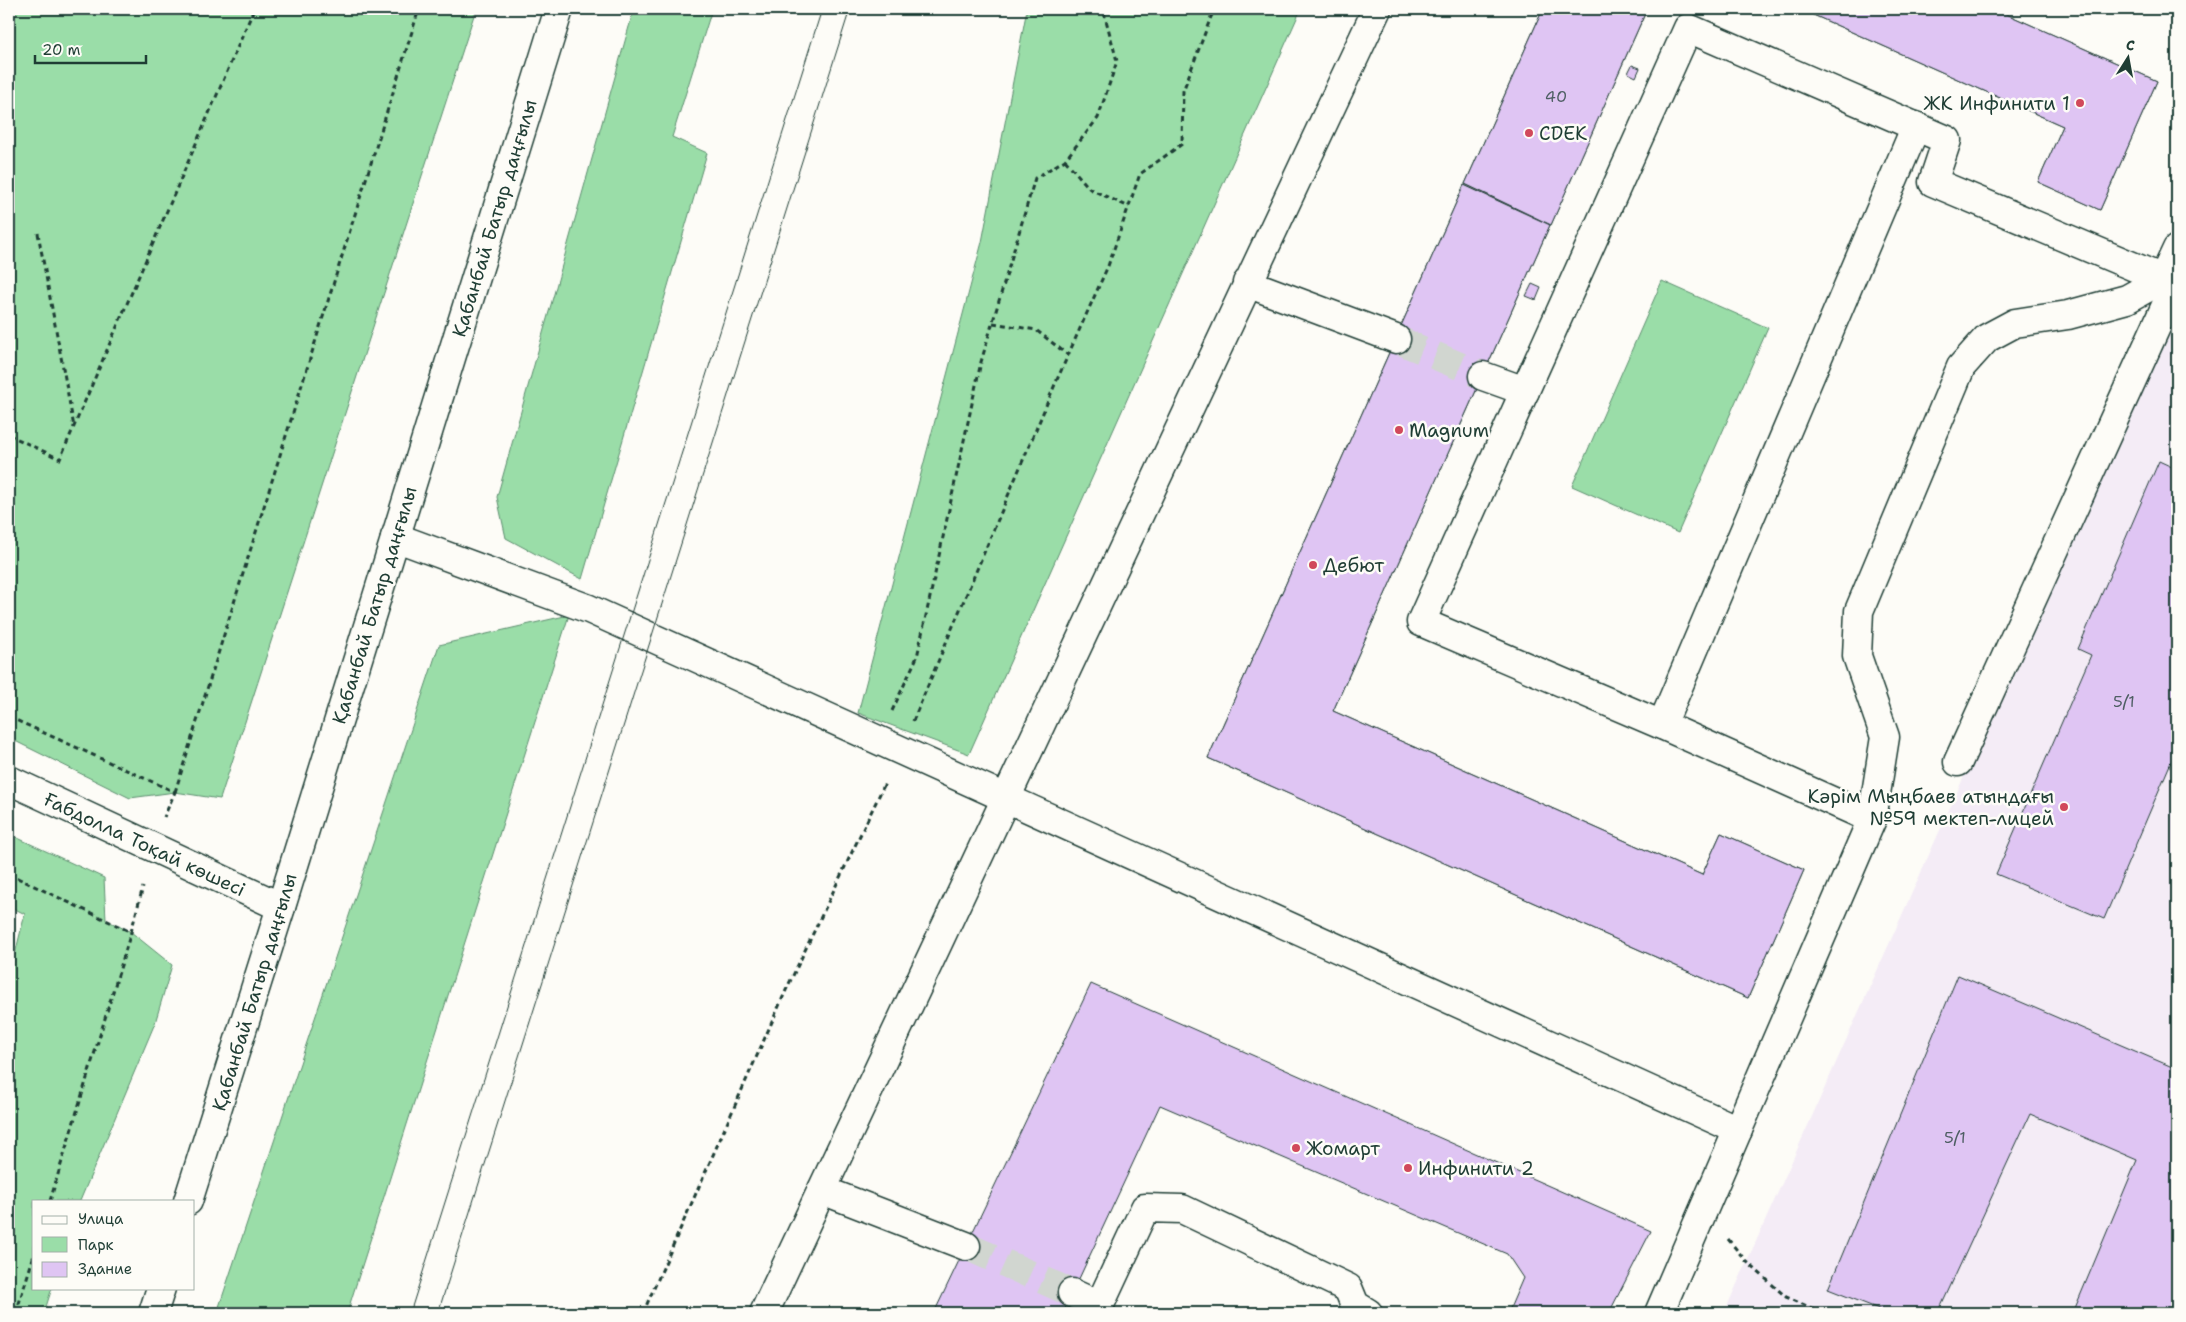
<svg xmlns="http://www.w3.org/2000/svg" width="2186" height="1322" font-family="'Shantell Sans',sans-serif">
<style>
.built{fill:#f4ecf6}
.green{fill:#9adda8;stroke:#5c8d6e}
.building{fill:#dfc5f3;stroke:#1f3d34}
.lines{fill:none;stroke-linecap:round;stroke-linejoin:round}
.minor-tunnel{stroke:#d1d6d0;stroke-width:28;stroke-dasharray:28 14;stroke-linecap:butt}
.minor-casing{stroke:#1f3d34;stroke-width:31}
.major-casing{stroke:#1f3d34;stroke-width:31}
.path{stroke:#1f3d34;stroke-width:3;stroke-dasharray:5 4;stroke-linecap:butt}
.minor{stroke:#fdfcf7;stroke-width:28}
.major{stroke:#fdfcf7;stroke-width:28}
.tram{stroke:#1f3d34;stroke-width:1}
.poi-dot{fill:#d1495b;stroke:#fdfcf7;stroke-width:2}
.labels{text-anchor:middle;stroke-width:5;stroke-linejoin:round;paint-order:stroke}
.number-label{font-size:16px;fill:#4f5f64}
.poi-label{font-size:19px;fill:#1f3d34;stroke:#fdfcf7;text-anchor:start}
.street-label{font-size:19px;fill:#1f3d34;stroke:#fdfcf7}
</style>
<rect width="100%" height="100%" fill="#fdfcf7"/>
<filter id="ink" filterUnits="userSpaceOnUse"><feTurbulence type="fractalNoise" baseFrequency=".02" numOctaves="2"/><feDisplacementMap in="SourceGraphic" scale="10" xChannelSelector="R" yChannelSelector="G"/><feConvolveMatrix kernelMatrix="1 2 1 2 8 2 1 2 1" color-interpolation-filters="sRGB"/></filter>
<g filter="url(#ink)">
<polygon class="built" points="2177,300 2177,1313 1724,1313"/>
<g class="green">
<polygon points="9,9 476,9 220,799 175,792 130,798 9,738"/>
<polygon points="634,9 712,9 672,137 707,153 582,579 506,538 497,497"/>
<polygon points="1027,9 1301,9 969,754 858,713 982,242"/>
<polygon points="1662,281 1768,328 1678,533 1572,486"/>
<polygon points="569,615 347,1313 217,1313 439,645"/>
<polygon points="9,834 104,878 106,920 131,932 172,965 155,1023 80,1201 34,1201 34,1288 52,1288 44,1313 9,1313 9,978 25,914 9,906"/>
</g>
<g class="building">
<polygon points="1543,9 1647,9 1551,225 1465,184"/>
<polygon points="1543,9 1647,9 1551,225 1465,184"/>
<polygon points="1800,9 1995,9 2157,81 2100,210 2038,182 2063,126"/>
<polygon points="1800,9 1995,9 2157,81 2100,210 2038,182 2063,126"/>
<polygon points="1632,65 1640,68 1636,77 1628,73"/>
<polygon points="1464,185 1550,225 1333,711 1702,875 1721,833 1804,870 1748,998 1208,758"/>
<polygon points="1464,185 1550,225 1333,711 1702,875 1721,833 1804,870 1748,998 1208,758"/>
<polygon points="1532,284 1541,288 1536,300 1526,296"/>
<polygon points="2177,453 2177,748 2104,919 1996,874 2091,655 2078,649 2159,461 2172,467"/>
<polygon points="1958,975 2177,1069 2177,1313 2073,1313 2137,1160 2030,1114 1938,1313 1889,1313 1828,1289"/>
<polygon points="1091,984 1651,1231 1609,1313 1508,1313 1523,1278 1507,1254 1160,1105 1063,1313 934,1313"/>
</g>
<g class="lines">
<g class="minor-tunnel">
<polyline points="1396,339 1483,376"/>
<polyline points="966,1246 1072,1293"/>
</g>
<defs>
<g id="minor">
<polyline points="1247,283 1396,339"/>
<polyline points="1483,376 1525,391"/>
<polyline points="395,537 589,609 1738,1130"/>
<polyline points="1662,725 1916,126"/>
<polyline points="1958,762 2177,281"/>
<polyline points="9,780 281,907"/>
<polyline points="1872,819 1662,725 1421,622 1688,28 1947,140 1933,182 2163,279"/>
<polyline points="822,1190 966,1246"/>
<polyline points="1072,1293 1100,1306"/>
<polyline points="764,1313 1377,9"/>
<polyline points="1096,1313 1145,1208 1182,1209 1348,1288 1355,1305 1368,1313"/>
<polyline points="1659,1313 1872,819 1885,737 1857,656 1859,611 1961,367 1987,338 2015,323 2068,315 2127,299 2163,279 2177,249"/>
</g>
<g id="major">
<polyline points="188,1201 281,907 559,9"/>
<polyline points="153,1313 161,1288"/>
</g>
</defs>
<use href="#minor" class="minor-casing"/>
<use href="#major" class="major-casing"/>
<g class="path">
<polyline points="1065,160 1090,189 1129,207"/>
<polyline points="38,233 74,427"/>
<polyline points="993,323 1036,330 1068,355"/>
<polyline points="9,435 60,459 254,9"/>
<polyline points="892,711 917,657 981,362 1035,178 1065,160 1098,118 1117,61 1103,9"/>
<polyline points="9,717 175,792 164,817"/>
<polyline points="913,721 1056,382 1108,266 1140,174 1182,144 1183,91 1214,9"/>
<polyline points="175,792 419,9"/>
<polyline points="9,874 131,932 143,887"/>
<polyline points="50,1201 131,932"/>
<polyline points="1728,1239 1745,1260 1786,1297 1823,1313"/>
<polyline points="644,1310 653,1313"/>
<polyline points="16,1313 34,1255"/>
<polyline points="643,1313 787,988 886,781"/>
</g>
<use href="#minor" class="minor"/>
<use href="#major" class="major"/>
<g class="tram">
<polyline points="410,1313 822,9"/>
<polyline points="438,1313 850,9"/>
</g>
</g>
</g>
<g class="poi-dot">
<circle cx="2080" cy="103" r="5"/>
<circle cx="1529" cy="133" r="5"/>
<circle cx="1399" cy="430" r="5"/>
<circle cx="1313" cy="565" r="5"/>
<circle cx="2064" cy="807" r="5"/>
<circle cx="1296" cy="1148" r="5"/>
<circle cx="1408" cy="1168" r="5"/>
</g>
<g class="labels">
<g class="number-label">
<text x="1556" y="102">40</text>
<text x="2124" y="707">5/1</text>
<text x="1955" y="1143">5/1</text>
</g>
<g class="poi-label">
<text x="2070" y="110" text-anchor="end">ЖК Инфинити 1</text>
<text x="1539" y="140">CDEK</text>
<text x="1409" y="437">Magnum</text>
<text x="1323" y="572">Дебют</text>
<text x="2054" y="803" text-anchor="end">Кәрім Мыңбаев атындағы<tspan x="2054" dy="22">№59 мектеп-лицей</tspan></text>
<text x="1306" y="1155">Жомарт</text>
<text x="1418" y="1175">Инфинити 2</text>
</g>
<g class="street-label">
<text transform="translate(494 218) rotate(-73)" y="7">Қабанбай Батыр даңғылы</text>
<text transform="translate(374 605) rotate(-73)" y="7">Қабанбай Батыр даңғылы</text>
<text transform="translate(145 844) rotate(25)" y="7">Ғабдолла Тоқай көшесі</text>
<text transform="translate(254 992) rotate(-73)" y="7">Қабанбай Батыр даңғылы</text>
</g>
</g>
<rect width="2186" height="1322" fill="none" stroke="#fdfcf7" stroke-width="30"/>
<rect x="15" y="15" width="2156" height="1292" fill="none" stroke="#1f3d34" stroke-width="2" filter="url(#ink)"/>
<rect x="32" y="1200" width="162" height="90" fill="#fdfcf7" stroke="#a4b0a9"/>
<rect x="42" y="1216" width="25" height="8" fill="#fdfcf7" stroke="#a4b0a9"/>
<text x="78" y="1224" font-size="15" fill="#1f3d34">Улица</text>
<rect x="42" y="1237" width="25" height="15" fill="#9adda8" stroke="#a4b0a9"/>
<text x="78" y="1250" font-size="15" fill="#1f3d34">Парк</text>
<rect x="42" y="1262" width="25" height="15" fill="#dfc5f3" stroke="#a4b0a9"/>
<text x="78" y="1274" font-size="15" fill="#1f3d34">Здание</text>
<g transform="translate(2128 58) rotate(11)" stroke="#fdfcf7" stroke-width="4" paint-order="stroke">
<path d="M0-4L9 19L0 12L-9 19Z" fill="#1f3d34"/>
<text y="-8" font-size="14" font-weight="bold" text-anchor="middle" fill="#1f3d34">С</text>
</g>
<path d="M35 55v8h111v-8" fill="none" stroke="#1f3d34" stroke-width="2.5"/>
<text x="42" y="55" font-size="15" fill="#1f3d34" stroke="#fdfcf7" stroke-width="4" paint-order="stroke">20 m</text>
</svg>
